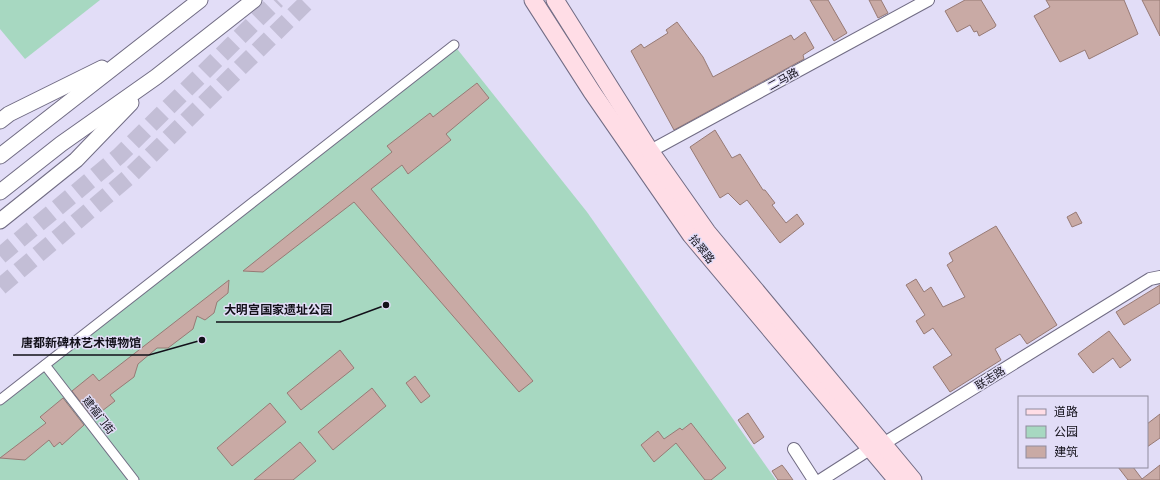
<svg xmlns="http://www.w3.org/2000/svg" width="1160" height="480" font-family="Quicksand,'Noto Sans SC',sans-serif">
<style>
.green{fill:#a7d8c1}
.building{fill:#c9aaa5;stroke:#977a75}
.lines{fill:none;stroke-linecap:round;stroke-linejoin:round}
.secondary-tunnel{stroke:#c3bed6;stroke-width:17;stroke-dasharray:17 8;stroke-linecap:butt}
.pedestrian-casing{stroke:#716c84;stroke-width:11}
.minor-casing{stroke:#716c84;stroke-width:14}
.tertiary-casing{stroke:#716c84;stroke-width:17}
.secondary-casing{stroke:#716c84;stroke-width:19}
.pedestrian{stroke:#fff;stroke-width:9}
.minor{stroke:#fff;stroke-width:12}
.tertiary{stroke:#fff;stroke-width:15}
.secondary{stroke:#ffdde6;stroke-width:17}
.labels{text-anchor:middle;stroke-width:3;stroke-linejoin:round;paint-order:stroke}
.street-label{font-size:11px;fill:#121019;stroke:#e2ddf7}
.leader{fill:none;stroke:#121019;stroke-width:1.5}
.callout-dot{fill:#121019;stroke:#e2ddf7;stroke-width:1.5}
.callout-label{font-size:12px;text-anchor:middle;font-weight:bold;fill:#121019;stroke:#e2ddf7;stroke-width:3;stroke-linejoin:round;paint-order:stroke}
</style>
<rect width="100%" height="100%" fill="#e2ddf7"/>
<g class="green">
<polygon points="0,0 100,0 25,59 0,29"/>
<polygon points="454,45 587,212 776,480 0,480 0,398"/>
</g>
<g class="building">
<polygon points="810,0 828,0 847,33 834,41"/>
<polygon points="869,0 881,0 888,13 878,18"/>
<polygon points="965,0 981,0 996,25 995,27 979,36 977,31 974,32 970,25 957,32 945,11"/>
<polygon points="1046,0 1124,0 1138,34 1089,59 1085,50 1060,62 1034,16 1050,7"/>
<polygon points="1142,0 1160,0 1160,36"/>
<polygon points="677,22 703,57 713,77 791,35 794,40 805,32 814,48 803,55 804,59 674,130 631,51 641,44 644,48 668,33 666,30"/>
<polygon points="477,83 489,98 446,134 451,140 408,174 402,165 371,189 533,381 519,392 354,202 263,272 243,271 392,152 387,146 430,113 433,117"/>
<polygon points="715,130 732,158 740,154 763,190 765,190 775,203 772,205 786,223 797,214 804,224 780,243 747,200 740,205 728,193 720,198 690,147"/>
<polygon points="1076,212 1082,223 1072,227 1067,217"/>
<polygon points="996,226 1057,325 1027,344 1020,334 995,349 1001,360 950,392 933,367 952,355 933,328 924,334 916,321 925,315 906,285 916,279 924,292 931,287 943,307 965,297 947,265 953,261 949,253"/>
<polygon points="229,280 228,293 217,302 214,313 205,320 197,316 193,329 168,348 157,348 138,364 134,377 110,395 115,401 93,418 72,391 93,374 99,381"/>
<polygon points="1160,285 1160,303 1124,325 1116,312"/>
<polygon points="1109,331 1131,360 1120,368 1113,358 1093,373 1078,354"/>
<polygon points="340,350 354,368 301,410 287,393"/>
<polygon points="415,376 430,396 421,403 406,383"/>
<polygon points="372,388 386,406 333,450 318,432"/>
<polygon points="63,398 84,425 62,445 60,442 54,447 49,440 25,460 0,458 46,423 40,417"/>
<polygon points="270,403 286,422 232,466 217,448"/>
<polygon points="748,413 764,437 754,444 738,420"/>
<polygon points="1160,414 1160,438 1147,447 1147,424"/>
<polygon points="691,423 726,468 711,480 705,480 676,443 654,462 641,445 658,431 664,439 680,428 682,430"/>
<polygon points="300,442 316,461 293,480 254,480"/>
<polygon points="782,465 786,470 793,480 778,480 772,471"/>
<polygon points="1160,465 1160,480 1128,480 1118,467 1133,467 1142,479"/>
</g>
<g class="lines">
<g class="secondary-tunnel">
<polyline points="0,256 119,156 277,0"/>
<polyline points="0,287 130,176 309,0"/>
</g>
<defs>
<g id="pedestrian">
<polyline points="45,365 134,480"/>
<polyline points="0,400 454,45"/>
</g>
<g id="minor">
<polyline points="643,155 928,0"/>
<polyline points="794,449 814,480"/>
<polyline points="821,480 871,448 883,444 1150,279 1160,277"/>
</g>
<g id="tertiary">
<polyline points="0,121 9,114 102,68"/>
<polyline points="0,156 200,0"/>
<polyline points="0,192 61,144 156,77 254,0"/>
<polyline points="0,221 76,160 131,103"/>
</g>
<g id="secondary">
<polyline points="533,0 592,92 691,235 897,480"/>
<polyline points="555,0 650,151 707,232 913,480"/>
</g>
</defs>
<use href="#pedestrian" class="pedestrian-casing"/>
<use href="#minor" class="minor-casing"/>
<use href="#tertiary" class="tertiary-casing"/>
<use href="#secondary" class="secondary-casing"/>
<use href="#pedestrian" class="pedestrian"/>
<use href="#minor" class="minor"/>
<use href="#tertiary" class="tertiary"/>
<use href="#secondary" class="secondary"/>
</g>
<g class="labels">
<g class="street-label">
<text transform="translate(783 79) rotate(-29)" y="4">二马路</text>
<text transform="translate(702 249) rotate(51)" y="4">拾翠路</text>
<text transform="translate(990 378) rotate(-32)" y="4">联志路</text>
<text transform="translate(99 415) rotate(52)" y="4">建福门街</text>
</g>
</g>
<path class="leader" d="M386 305L340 322H216M202 340L149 355H13"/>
<g class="callout-dot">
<circle cx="386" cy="305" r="4"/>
<circle cx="202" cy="340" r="4"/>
</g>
<g class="callout-label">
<text x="278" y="314">大明宫国家遗址公园</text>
<text x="81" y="347">唐都新碑林艺术博物馆</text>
</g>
<rect x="1018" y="396" width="130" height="72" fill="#e2ddf7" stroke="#8f8b9e"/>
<rect x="1026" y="409" width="20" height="6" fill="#ffdde6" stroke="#8f8b9e"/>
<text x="1054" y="416" font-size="12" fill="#121019">道路</text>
<rect x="1026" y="426" width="20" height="12" fill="#a7d8c1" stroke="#8f8b9e"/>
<text x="1054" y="436" font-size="12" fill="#121019">公园</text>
<rect x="1026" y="446" width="20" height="12" fill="#c9aaa5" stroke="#8f8b9e"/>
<text x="1054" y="456" font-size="12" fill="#121019">建筑</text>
</svg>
